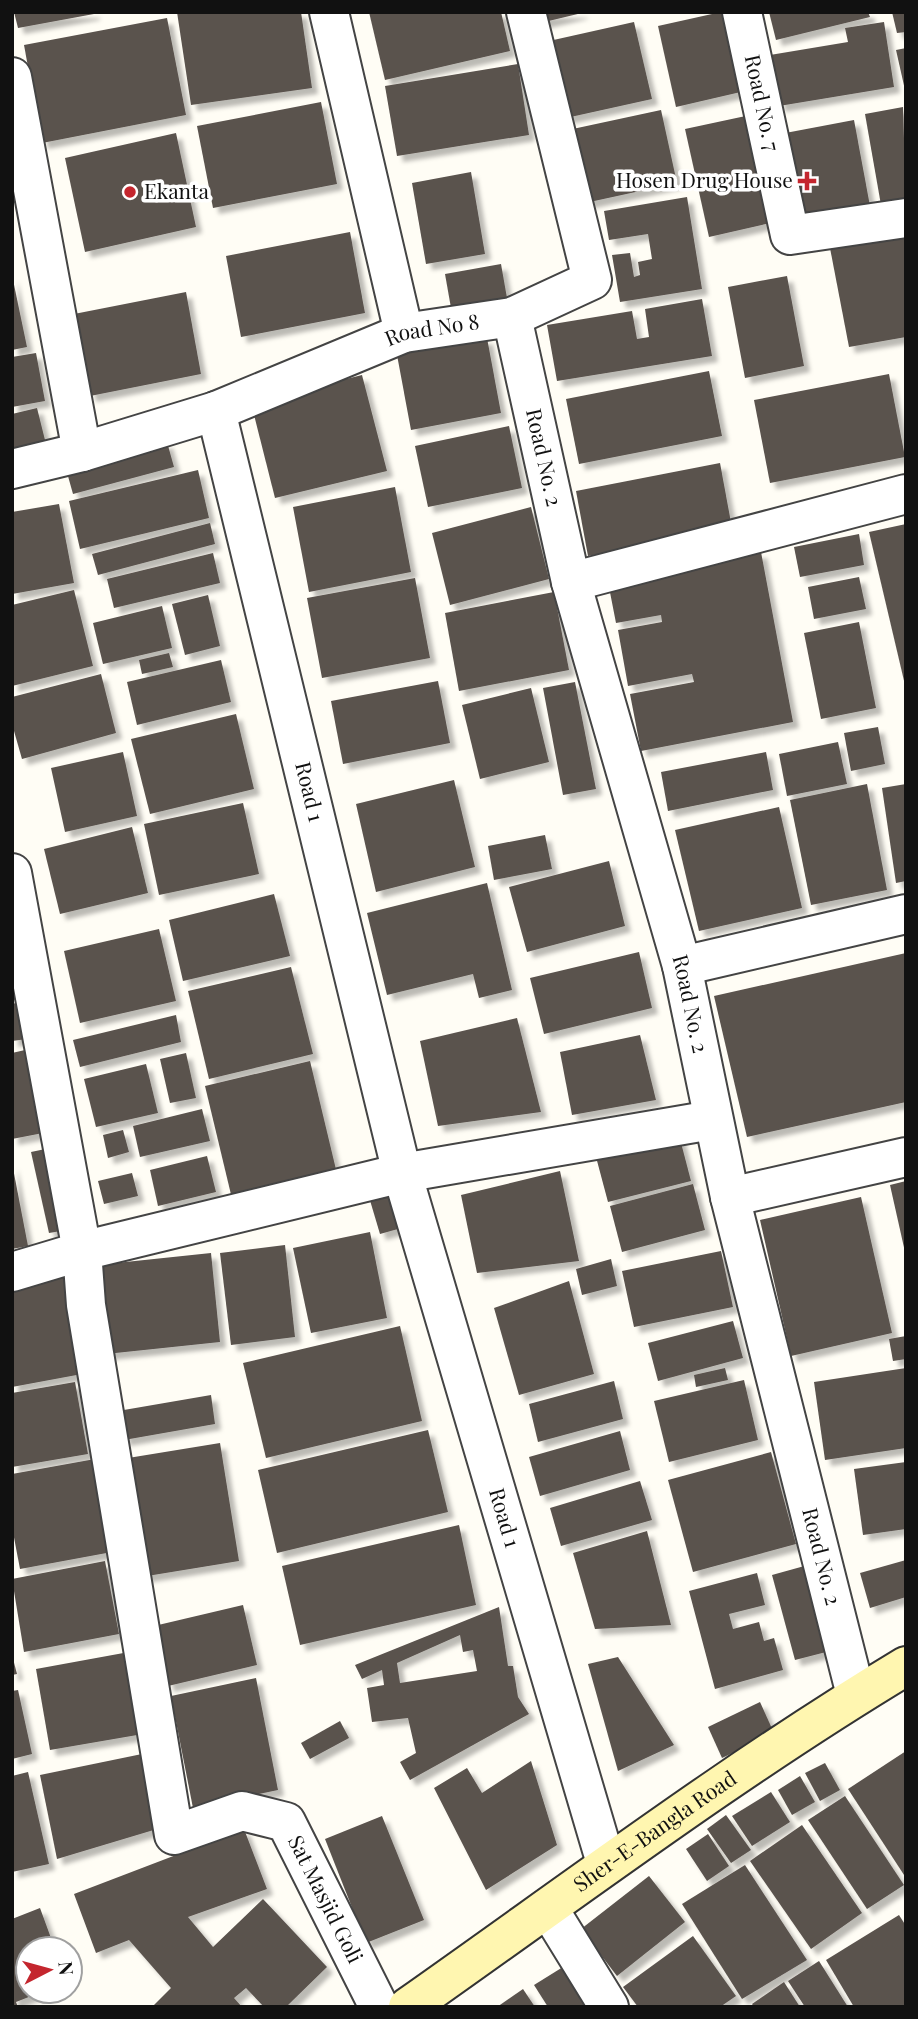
<svg xmlns="http://www.w3.org/2000/svg" width="918" height="2019" font-family="'Playfair Display',serif">
<style>
.building{fill:#5a524d;fill-rule:evenodd;filter:url(#shadow)}
.lines{fill:none;stroke-linecap:round;stroke-linejoin:round}
.street-casing{stroke:#444;stroke-width:42}
.secondary-casing{stroke:#333;stroke-width:42}
.street{stroke:#fff;stroke-width:38}
.secondary{stroke:#fff6b0;stroke-width:38}
.poi-dot{fill:#c4262e;stroke:#fff;stroke-width:2.5}
.labels{text-anchor:middle;stroke-width:7;stroke-linejoin:round;paint-order:stroke}
.street-label{font-size:21px;fill:#111;stroke:#fff}
.poi-label{font-size:21px;fill:#111;stroke:#fff;text-anchor:end}
</style>
<defs>
<filter id="shadow"><feDropShadow dx="6" dy="6" stdDeviation="2" flood-color="#0004"/></filter>
</defs>
<rect width="100%" height="100%" fill="#fffdf5"/>
<g class="building">
<polygon points="14,12 94,12 94,14 18,28"/>
<polygon points="177,12 301,12 312,88 191,105"/>
<polygon points="369,12 501,12 510,51 385,80"/>
<polygon points="533,12 582,12 582,13 536,24"/>
<polygon points="721,12 727,12 745,91 676,107 658,26"/>
<polygon points="769,12 868,12 870,17 776,40"/>
<polygon points="892,12 906,12 906,32 897,33"/>
<polygon points="167,18 186,115 42,143 24,45"/>
<polygon points="634,22 652,99 566,118 549,41"/>
<polygon points="884,22 894,87 779,106 770,55 848,42 845,28"/>
<polygon points="906,48 906,90 905,90 896,50"/>
<polygon points="518,64 529,135 397,156 385,86"/>
<polygon points="321,102 337,184 213,208 197,126"/>
<polygon points="903,107 906,201 881,205 865,114"/>
<polygon points="661,110 677,183 585,203 568,130"/>
<polygon points="755,114 779,221 709,237 685,129"/>
<polygon points="854,120 870,206 795,220 780,134"/>
<polygon points="176,133 196,227 85,252 65,158"/>
<polygon points="471,172 485,254 426,264 412,183"/>
<polygon points="687,197 702,289 620,302 612,255 630,253 634,277 640,275 638,262 652,259 648,234 609,240 604,211"/>
<polygon points="350,232 365,313 241,337 226,256"/>
<polygon points="903,234 906,249 906,337 849,347 830,248"/>
<polygon points="501,264 507,298 451,308 445,274"/>
<polygon points="12,275 27,347 12,350"/>
<polygon points="787,276 804,366 745,378 728,287"/>
<polygon points="186,292 201,374 90,396 74,314"/>
<polygon points="702,299 712,356 557,381 547,325 632,311 637,339 649,337 645,309"/>
<polygon points="487,338 501,413 411,430 397,355"/>
<polygon points="36,353 45,401 12,407 12,357"/>
<polygon points="709,371 722,436 579,464 566,399"/>
<polygon points="889,374 905,457 770,483 754,400"/>
<polygon points="362,375 387,471 275,498 251,403"/>
<polygon points="37,408 46,444 12,453 12,414"/>
<polygon points="509,426 522,488 428,507 415,446"/>
<polygon points="167,442 174,467 73,494 66,469"/>
<polygon points="720,463 732,528 588,556 576,491"/>
<polygon points="198,470 209,518 80,549 69,501"/>
<polygon points="395,487 411,572 309,592 293,507"/>
<polygon points="59,504 74,583 12,594 12,512"/>
<polygon points="531,507 549,579 450,605 432,533"/>
<polygon points="210,523 215,544 98,575 92,554"/>
<polygon points="906,524 906,685 905,685 869,532"/>
<polygon points="859,534 864,565 800,577 794,547"/>
<polygon points="761,552 793,722 641,751 630,694 694,682 692,674 628,686 618,630 662,622 661,615 616,623 608,582"/>
<polygon points="213,553 220,583 114,608 107,579"/>
<polygon points="859,577 866,609 814,619 808,587"/>
<polygon points="415,578 430,658 322,678 307,598"/>
<polygon points="74,590 93,666 12,686 12,605"/>
<polygon points="554,592 569,670 459,691 445,613"/>
<polygon points="208,595 220,646 185,655 172,604"/>
<polygon points="162,606 172,648 103,664 93,623"/>
<polygon points="859,622 876,708 821,719 804,633"/>
<polygon points="169,653 173,667 142,674 139,660"/>
<polygon points="221,660 231,702 137,725 127,682"/>
<polygon points="101,674 116,733 22,759 12,724 12,697"/>
<polygon points="438,681 450,743 343,764 331,701"/>
<polygon points="575,682 596,789 563,795 543,688"/>
<polygon points="531,688 549,762 480,779 462,705"/>
<polygon points="236,714 254,789 150,814 131,739"/>
<polygon points="878,727 885,764 851,771 844,733"/>
<polygon points="838,742 847,784 787,796 779,754"/>
<polygon points="123,752 137,816 65,832 51,768"/>
<polygon points="766,752 773,790 668,811 661,772"/>
<polygon points="454,780 475,867 376,892 356,804"/>
<polygon points="867,784 887,890 811,905 790,800"/>
<polygon points="906,784 906,881 896,883 882,788"/>
<polygon points="243,803 259,874 159,895 144,824"/>
<polygon points="779,807 802,908 699,931 675,830"/>
<polygon points="132,827 148,893 60,914 44,849"/>
<polygon points="545,835 552,869 494,880 488,846"/>
<polygon points="609,861 625,926 527,952 509,887"/>
<polygon points="487,883 512,990 479,998 473,974 387,995 367,913"/>
<polygon points="274,894 290,956 183,981 169,920"/>
<polygon points="159,929 176,1001 80,1023 64,951"/>
<polygon points="639,952 652,1008 544,1034 530,978"/>
<polygon points="906,953 906,1102 747,1137 714,996"/>
<polygon points="291,967 313,1054 209,1079 188,991"/>
<polygon points="20,1002 27,1039 12,1041 12,1004"/>
<polygon points="176,1015 181,1042 80,1067 73,1040"/>
<polygon points="517,1018 541,1112 438,1126 420,1041"/>
<polygon points="640,1035 656,1100 572,1115 560,1052"/>
<polygon points="25,1050 43,1133 12,1139 12,1053"/>
<polygon points="186,1053 196,1098 170,1103 160,1059"/>
<polygon points="310,1061 339,1182 234,1207 205,1086"/>
<polygon points="146,1064 158,1113 96,1127 84,1079"/>
<polygon points="202,1109 210,1141 140,1157 133,1126"/>
<polygon points="123,1130 129,1152 108,1158 103,1135"/>
<polygon points="679,1135 691,1181 608,1202 596,1157"/>
<polygon points="55,1147 73,1229 49,1233 31,1152"/>
<polygon points="207,1156 216,1192 158,1206 150,1170"/>
<polygon points="12,1163 28,1246 12,1249"/>
<polygon points="560,1171 579,1261 477,1273 461,1195"/>
<polygon points="132,1173 138,1196 104,1204 98,1181"/>
<polygon points="906,1181 906,1252 905,1252 890,1185"/>
<polygon points="693,1184 705,1230 622,1252 610,1206"/>
<polygon points="393,1190 405,1227 380,1234 369,1197"/>
<polygon points="861,1197 892,1333 791,1356 760,1220"/>
<polygon points="370,1232 387,1318 311,1333 293,1248"/>
<polygon points="285,1245 295,1337 231,1345 220,1253"/>
<polygon points="721,1251 733,1307 634,1327 622,1271"/>
<polygon points="211,1253 220,1342 106,1354 97,1265"/>
<polygon points="611,1259 617,1286 582,1295 576,1269"/>
<polygon points="64,1276 82,1374 12,1387 12,1286"/>
<polygon points="569,1281 594,1374 519,1395 494,1308"/>
<polygon points="733,1321 743,1358 658,1381 648,1343"/>
<polygon points="400,1326 422,1421 266,1458 243,1363"/>
<polygon points="906,1336 906,1359 893,1361 889,1339"/>
<polygon points="725,1368 728,1380 696,1387 694,1375"/>
<polygon points="906,1368 906,1448 825,1460 814,1382"/>
<polygon points="744,1380 758,1440 669,1462 654,1401"/>
<polygon points="614,1381 623,1419 538,1442 529,1404"/>
<polygon points="75,1382 88,1454 12,1467 12,1393"/>
<polygon points="211,1395 215,1424 124,1440 118,1411"/>
<polygon points="428,1430 448,1512 277,1553 258,1470"/>
<polygon points="620,1431 630,1470 540,1496 529,1457"/>
<polygon points="220,1443 239,1561 141,1577 122,1459"/>
<polygon points="771,1452 796,1544 693,1572 668,1480"/>
<polygon points="95,1459 112,1552 20,1569 12,1527 12,1474"/>
<polygon points="906,1462 906,1529 863,1535 854,1469"/>
<polygon points="640,1481 652,1520 561,1546 550,1508"/>
<polygon points="459,1525 476,1605 300,1645 282,1566"/>
<polygon points="647,1531 671,1625 595,1629 573,1553"/>
<polygon points="906,1560 906,1597 870,1608 860,1573"/>
<polygon points="105,1561 119,1634 24,1652 12,1579"/>
<polygon points="808,1565 830,1651 795,1660 772,1575"/>
<polygon points="757,1573 765,1605 729,1614 733,1629 759,1622 764,1641 774,1638 783,1670 715,1689 689,1591"/>
<polygon points="243,1605 257,1665 168,1686 154,1626"/>
<path d="M499,1607L508,1666H513L518,1697L529,1714L410,1780L400,1762L416,1753L408,1718L372,1722L367,1688L384,1685L382,1670L362,1679L355,1665ZM460,1635L463,1652L473,1650L477,1671L400,1683L397,1663Z"/>
<polygon points="129,1652 143,1734 50,1750 36,1669"/>
<polygon points="12,1655 17,1674 12,1675"/>
<polygon points="618,1657 674,1745 618,1771 588,1664"/>
<polygon points="256,1678 278,1790 193,1808 171,1696"/>
<polygon points="18,1690 32,1754 12,1759 12,1691"/>
<polygon points="760,1702 774,1733 722,1758 708,1727"/>
<polygon points="340,1721 349,1738 310,1759 301,1743"/>
<polygon points="906,1751 906,1878 848,1789"/>
<polygon points="142,1754 157,1829 57,1859 40,1775"/>
<polygon points="531,1761 557,1845 486,1890 434,1788 467,1768 482,1793"/>
<polygon points="825,1763 840,1790 820,1801 805,1773"/>
<polygon points="28,1772 49,1864 12,1872 12,1776"/>
<polygon points="800,1776 815,1802 792,1815 778,1790"/>
<polygon points="771,1792 790,1822 752,1846 732,1816"/>
<polygon points="845,1796 904,1885 867,1909 808,1820"/>
<polygon points="726,1815 751,1850 731,1863 707,1829"/>
<polygon points="382,1816 424,1920 366,1943 325,1839"/>
<polygon points="802,1825 862,1913 811,1949 750,1861"/>
<polygon points="244,1829 267,1889 188,1917 213,1947 263,1899 327,1967 286,2007 264,2007 246,1988 234,1998 242,2007 152,2007 171,1988 129,1940 96,1953 74,1894"/>
<polygon points="708,1834 729,1866 707,1881 686,1849"/>
<polygon points="745,1865 807,1960 742,1999 682,1904"/>
<polygon points="649,1876 685,1922 617,1976 581,1929"/>
<polygon points="40,1908 55,1949 28,1949 28,1991 44,1991 16,2002 18,2007 12,2007 12,1919"/>
<polygon points="899,1915 906,1926 906,2007 854,2007 826,1960"/>
<polygon points="693,1936 736,1996 720,2007 638,2007 623,1987"/>
<polygon points="819,1961 848,2007 805,2007 788,1981"/>
<polygon points="571,1962 588,2007 548,2007 534,1985"/>
<polygon points="784,1982 800,2007 754,2007 752,2004"/>
<polygon points="523,1989 535,2007 497,2007"/>
</g>
<g class="lines">
<defs>
<g id="street">
<polyline points="329,12 404,333"/>
<path id="s1" d="M742,12L790,235L906,218"/>
<polyline points="12,77 82,452"/>
<path id="s2" d="M512,317L571,582L682,966L730,1197L856,1695"/>
<path id="s3" d="M216,411L402,1173L606,1863"/>
<path id="s4" d="M12,469L82,452L216,411L404,333L512,317L592,280L526,12"/>
<polyline points="571,582 906,494"/>
<path id="s5" d="M12,873L82,1251L86,1305L174,1835L242,1811L286,1822L379,2007"/>
<polyline points="682,966 906,914"/>
<polyline points="730,1197 906,1157"/>
<polyline points="12,1272 82,1251 402,1173 712,1120"/>
<polyline points="548,1908 609,2007"/>
</g>
<g id="secondary">
<path id="s6" d="M408,2007C573,1891 733,1770 906,1666"/>
</g>
</defs>
<use href="#street" class="street-casing"/>
<use href="#secondary" class="secondary-casing"/>
<use href="#street" class="street"/>
<use href="#secondary" class="secondary"/>
</g>
<g class="poi-dot">
<path d="M803.5 170.5h7v7h7v7h-7v7h-7v-7h-7v-7h7z"/>
<circle cx="130" cy="192" r="7"/>
</g>
<g class="labels">
<g class="street-label">
<text dy="7" stroke="none"><textPath href="#s1" startOffset="93">Road No. 7</textPath></text>
<text dy="7" stroke="none"><textPath href="#s4" startOffset="444">Road No 8</textPath></text>
<text dy="7" stroke="none"><textPath href="#s2" startOffset="144">Road No. 2</textPath></text>
<text dy="7" stroke="none"><textPath href="#s3" startOffset="392">Road 1</textPath></text>
<text dy="7" stroke="none"><textPath href="#s2" startOffset="710">Road No. 2</textPath></text>
<text dy="7" stroke="none"><textPath href="#s3" startOffset="1144">Road 1</textPath></text>
<text dy="7" stroke="none"><textPath href="#s2" startOffset="1278">Road No. 2</textPath></text>
<text dy="7" stroke="none"><textPath href="#s6" startOffset="303">Sher-E-Bangla Road</textPath></text>
<text dy="7" stroke="none"><textPath href="#s5" startOffset="1180">Sat Masjid Goli</textPath></text>
</g>
<g class="poi-label">
<text x="793" y="188">Hosen Drug House</text>
<text x="144" y="199" text-anchor="start">Ekanta</text>
</g>
</g>
<rect width="918" height="2019" fill="none" stroke="#111111" stroke-width="28"/>
<g transform="translate(49 1970) rotate(84)"><circle r="33" fill="#ffffff" stroke="#a0a0a0" stroke-width="2"/>
<path d="M0-5L12 26L0 18L-12 26Z" fill="#c4262e"/>
<text y="-10" font-size="19" font-weight="bold" text-anchor="middle" fill="#111111">N</text>
</g>
</svg>
